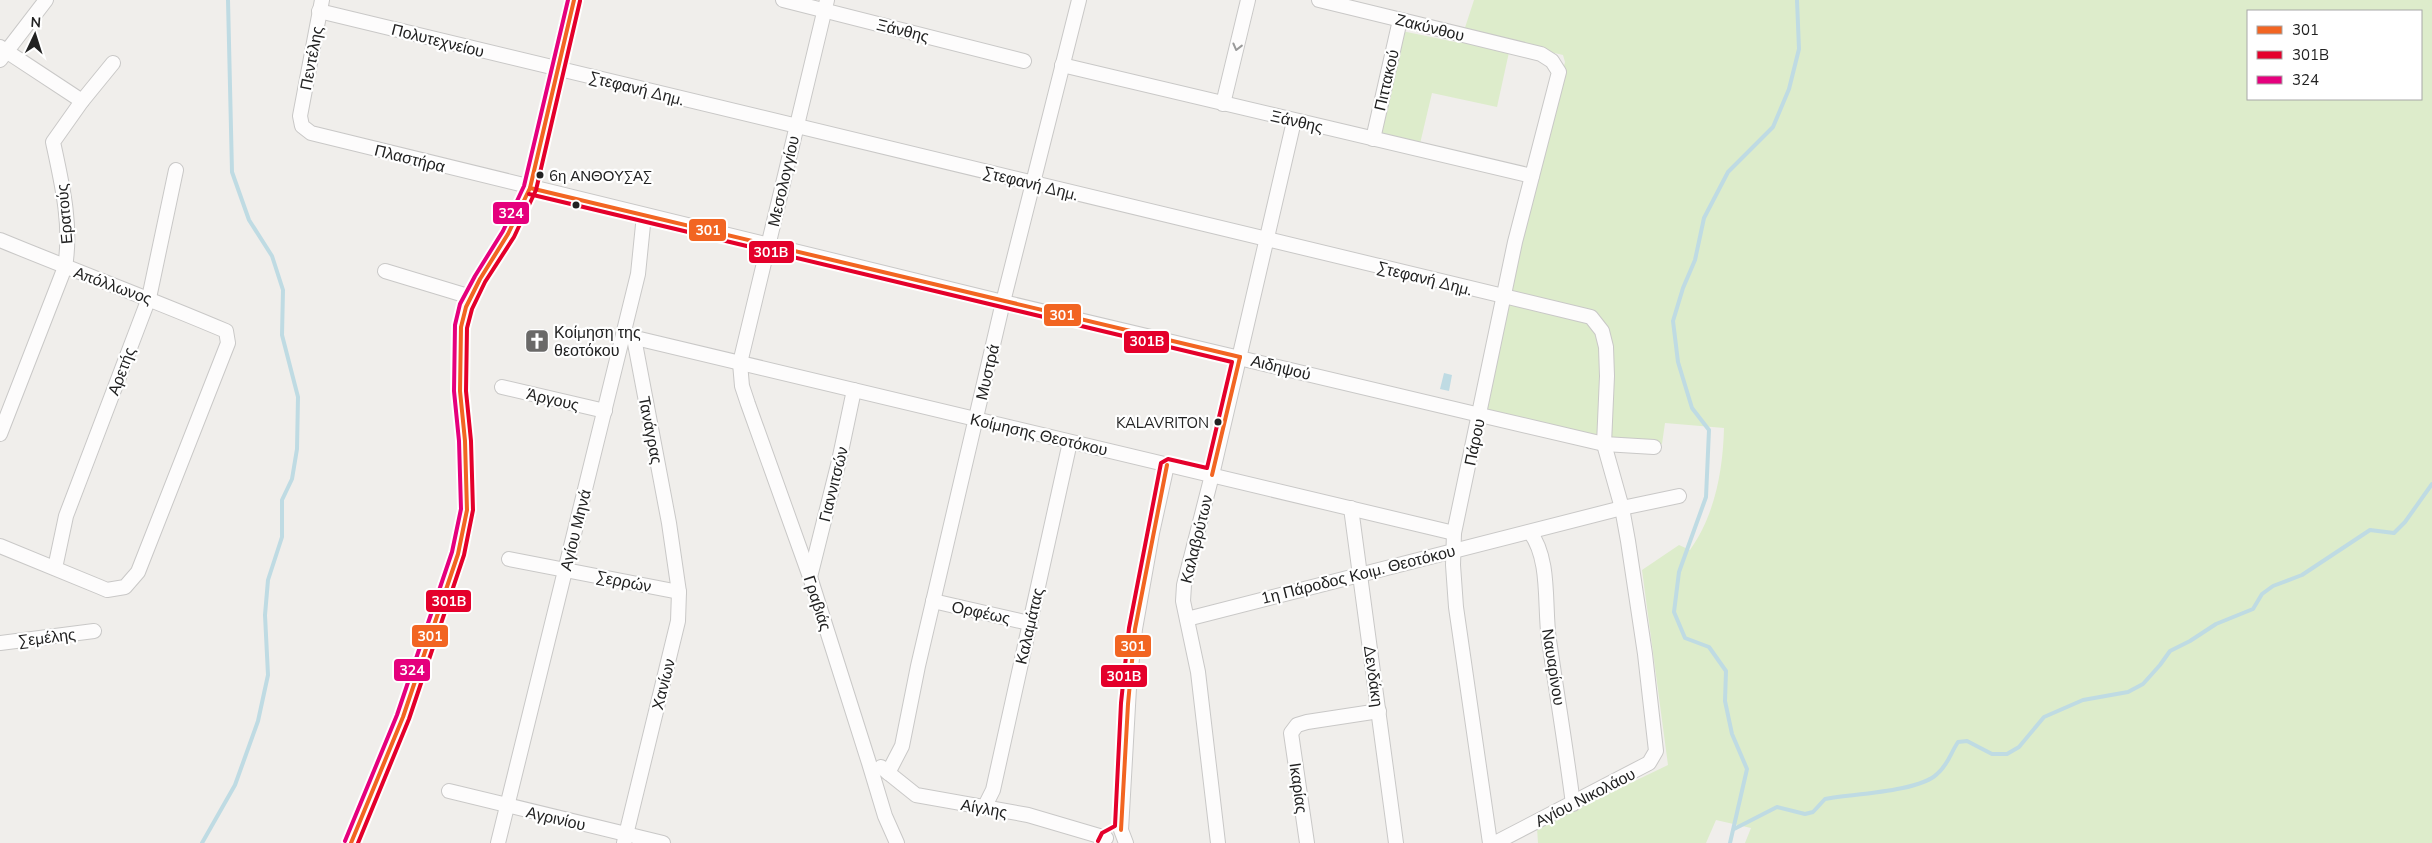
<svg xmlns="http://www.w3.org/2000/svg" width="2432" height="843" font-family="'Nunito Sans',sans-serif">
<style>
.grass{fill:#ddeccb;fill-rule:evenodd}
.water{fill:#bfdbe3}
.lines{fill:none;stroke-linecap:round;stroke-linejoin:round}
.stream{stroke:#bfdbe3;stroke-width:4}
.minor-casing{stroke:#c9c8c7;stroke-width:16}
.tertiary-casing{stroke:#c9c8c7;stroke-width:19}
.minor{stroke:#fdfcfc;stroke-width:14}
.tertiary{stroke:#fdfcfc;stroke-width:18}
.bus-1-casing{stroke:#fff;stroke-width:8}
.bus-2-casing{stroke:#fff;stroke-width:8}
.bus-3-casing{stroke:#fff;stroke-width:8}
.bus-1{stroke:#f26522;stroke-width:4}
.bus-2{stroke:#e4002b;stroke-width:4}
.bus-3{stroke:#e5007d;stroke-width:4}
.oneway{stroke:#9a9a9a}
.bus-dot{fill:#222;stroke:#fff;stroke-width:2}
.labels{text-anchor:middle;stroke-width:4.5;stroke-linejoin:round;paint-order:stroke}
.bus-label{font-size:15px;fill:#222;stroke:#fff;text-anchor:start}
.street-label{font-size:16px;fill:#222;stroke:#fff}
.poi-label{font-size:16px;fill:#222;stroke:#fff;text-anchor:start}
.line-badge{stroke:#fff;stroke-width:2}
.badge-label{font-size:14px;text-anchor:middle;font-weight:bold;fill:#fff}
</style>
<rect width="100%" height="100%" fill="#f0eeeb"/>
<path class="grass" d="M1474,0H2432V843H1745L1751,828L1716,820L1706,843H1538L1537,828L1668,765L1642,570L1679,545L1690,550C1715,515 1723,470 1724,428L1665,423L1662,444L1613,439L1487,410L1519,237L1565,62L1563,55L1511,43L1497,107L1432,93L1419,148L1377,139L1402,31L1460,43ZM2248,11H2421V99H2248Z"/>
<polygon class="water" points="1444,373 1452,375 1449,391 1440,389"/>
<g class="lines">
<g class="stream">
<path d="M1734,829L1777,807L1805,814L1813,812L1825,799C1851,794 1919,792 1937,774C1948,765 1950,754 1958,742L1967,741L1992,754H2007L2019,747L2044,717L2083,700L2128,692L2143,684L2160,665L2170,651L2190,641L2216,624L2253,609L2262,594L2273,586L2302,575L2370,530L2394,533L2405,522L2432,484"/>
<polyline points="202,843 235,785 258,721 268,675 265,615 268,580 282,537 282,500 292,479 297,449 298,397 282,335 283,290 272,256 249,220 232,172 228,0"/>
<polyline points="1730,843 1747,769 1732,734 1725,701 1726,671 1709,647 1685,638 1674,612 1679,572 1706,497 1709,430 1692,408 1678,362 1673,321 1683,288 1695,260 1704,218 1728,172 1773,127 1789,89 1799,49 1797,0"/>
</g>
<defs>
<g id="minor">
<polyline points="322,0 300,116 302,126 311,133 1003,302 1480,415 1604,444 1654,447"/>
<polyline points="783,0 1024,61"/>
<polyline points="827,0 740,363 742,386 748,404 810,577 869,763 885,816 897,843"/>
<polyline points="1319,0 1541,54 1552,61 1559,72 1515,242 1454,533 1453,565 1456,607 1490,843"/>
<polyline points="319,11 1591,317 1602,331 1606,347 1607,376 1604,444 1622,508 1628,541 1645,654 1656,751 1649,763 1495,843"/>
<polyline points="0,47 82,101"/>
<polyline points="0,60 46,0"/>
<polyline points="1062,65 1532,176"/>
<polyline points="1223,104 1248,0"/>
<polyline points="1373,139 1400,20"/>
<path d="M0,240C75,271 151,299 226,331L228,343L138,572L125,587L107,590L100,587L0,546"/>
<polyline points="385,271 471,297"/>
<polyline points="623,335 1454,533"/>
<polyline points="502,387 605,411"/>
<path d="M0,434L65,267C72,225 62,184 53,142L82,101L113,63"/>
<polyline points="1351,508 1396,843"/>
<path d="M1530,532C1551,560 1544,607 1549,640C1557,695 1566,749 1573,804"/>
<polyline points="509,559 679,592"/>
<polyline points="55,568 66,516 149,298 176,170"/>
<polyline points="810,577 839,461 854,390"/>
<polyline points="933,601 1029,623"/>
<polyline points="1187,619 1622,508 1679,496"/>
<polyline points="0,643 94,631"/>
<polyline points="881,767 916,795 1028,815 1106,838"/>
<polyline points="888,773 902,746 918,666 1003,302 1079,0"/>
<polyline points="449,791 663,843"/>
<polyline points="984,808 993,790 1070,442"/>
<polyline points="498,843 638,274 644,215"/>
<polyline points="624,843 678,621 679,592 669,523 634,338"/>
<polyline points="1126,843 1121,830 1129,688 1135,629 1152,533 1167,465"/>
<polyline points="1218,843 1198,672 1183,601 1184,585 1212,475 1294,121"/>
<polyline points="1307,843 1291,733 1297,725 1307,722 1379,711"/>
</g>
<polyline id="tertiary" points="351,843 403,717 458,554 467,510 465,441 460,391 461,327 466,307 480,279 508,234 530,188 574,0"/>
</defs>
<use href="#minor" class="minor-casing"/>
<use href="#tertiary" class="tertiary-casing"/>
<use href="#minor" class="minor"/>
<use href="#tertiary" class="tertiary"/>
<defs>
<g id="bus-1">
<polyline points="530,188 1240,357"/>
<polyline points="1212,475 1240,357"/>
<polyline points="1121,830 1128,704 1135,629 1167,465"/>
<polyline points="351,843 403,717 458,554 467,510 465,441 460,391 461,327 466,307 480,279 508,234 530,188 574,0"/>
</g>
<g id="bus-2">
<polyline points="529,194 1232,362 1207,468 1168,459 1161,463 1129,628 1121,703 1115,826 1102,833 1098,841"/>
<polyline points="358,843 409,719 464,555 473,510 471,441 466,391 467,328 472,309 485,282 514,237 536,190 580,1"/>
</g>
<polyline id="bus-3" points="345,841 397,715 452,552 461,509 459,441 454,391 455,325 460,304 475,276 503,231 524,186 568,0"/>
</defs>
<use href="#bus-1" class="bus-1-casing"/>
<use href="#bus-2" class="bus-2-casing"/>
<use href="#bus-3" class="bus-3-casing"/>
<use href="#bus-1" class="bus-1"/>
<use href="#bus-2" class="bus-2"/>
<use href="#bus-3" class="bus-3"/>
</g>
<defs><path id="oneway-chevron" d="M-2-3.5L2.5 0L-2 3.5" fill="none" stroke-width="1.6" stroke-linecap="round" stroke-linejoin="round" transform="scale(1.25)"/></defs>
<use class="oneway" href="#oneway-chevron" transform="translate(1237 47) rotate(104)"/>
<defs>
<symbol id="church-square" viewBox="-11 -11 22 22"><rect x="-9" y="-9" width="18" height="18" rx="4" fill="#6a6968" stroke="#fff"/><path d="M-1.2-6h2.4v3.5h3.3v2.4h-3.3V6h-2.4V-.1h-3.3v-2.4h3.3Z" fill="#fff"/></symbol>
</defs>
<g fill-rule="evenodd">
<use href="#church-square" x="523" y="327" width="28" height="28"/>
</g>
<g class="bus-dot">
<circle cx="540" cy="175" r="4.5"/>
<circle cx="576" cy="205" r="4.5"/>
<circle cx="1218" cy="422" r="4.5"/>
</g>
<g class="labels">
<g class="bus-label">
<text x="549" y="181">6η ΑΝΘΟΥΣΑΣ</text>
<text x="1209" y="428" text-anchor="end">KALAVRITON</text>
</g>
<g class="street-label">
<text transform="translate(1430 27) rotate(14)" y="6">Ζακύνθου</text>
<text transform="translate(903 30) rotate(14)" y="6">Ξάνθης</text>
<text transform="translate(438 40) rotate(14)" y="6">Πολυτεχνείου</text>
<text transform="translate(311 58) rotate(-79)" y="6">Πεντέλης</text>
<text transform="translate(1386 80) rotate(-77)" y="6">Πιττακού</text>
<text transform="translate(637 88) rotate(14)" y="6">Στεφανή Δημ.</text>
<text transform="translate(1297 121) rotate(13)" y="6">Ξάνθης</text>
<text transform="translate(410 158) rotate(14)" y="6">Πλαστήρα</text>
<text transform="translate(783 181) rotate(-77)" y="6">Μεσολογγίου</text>
<text transform="translate(1031 183) rotate(14)" y="6">Στεφανή Δημ.</text>
<text transform="translate(64 214) rotate(-95)" y="6">Ερατούς</text>
<text transform="translate(1425 278) rotate(14)" y="6">Στεφανή Δημ.</text>
<text transform="translate(113 285) rotate(20)" y="6">Απόλλωνος</text>
<text transform="translate(1281 367) rotate(14)" y="6">Αιδηψού</text>
<text transform="translate(121 371) rotate(-69)" y="6">Αρετής</text>
<text transform="translate(987 372) rotate(-77)" y="6">Μυστρά</text>
<text transform="translate(553 399) rotate(13)" y="6">Άργους</text>
<text transform="translate(651 430) rotate(79)" y="6">Τανάγρας</text>
<text transform="translate(1039 434) rotate(13)" y="6">Κοίμησης Θεοτόκου</text>
<text transform="translate(1474 442) rotate(-78)" y="6">Πάρου</text>
<text transform="translate(833 484) rotate(-76)" y="6">Γιαννιτσών</text>
<text transform="translate(575 530) rotate(-76)" y="6">Αγίου Μηνά</text>
<text transform="translate(1196 539) rotate(-76)" y="6">Καλαβρύτων</text>
<text transform="translate(1358 574) rotate(-14)" y="6">1η Πάροδος Κοιμ. Θεοτόκου</text>
<text transform="translate(624 581) rotate(11)" y="6">Σερρών</text>
<text transform="translate(818 603) rotate(72)" y="6">Γραβιάς</text>
<text transform="translate(981 612) rotate(12)" y="6">Ορφέως</text>
<text transform="translate(1029 626) rotate(-77)" y="6">Καλαμάτας</text>
<text transform="translate(47 637) rotate(-7)" y="6">Σεμέλης</text>
<text transform="translate(1554 667) rotate(81)" y="6">Ναυαρίνου</text>
<text transform="translate(1374 676) rotate(82)" y="6">Δενδάκη</text>
<text transform="translate(663 684) rotate(-76)" y="6">Χανίων</text>
<text transform="translate(1299 788) rotate(82)" y="6">Ικαρίας</text>
<text transform="translate(1585 797) rotate(-27)" y="6">Αγίου Νικολάου</text>
<text transform="translate(984 808) rotate(10)" y="6">Αίγλης</text>
<text transform="translate(556 818) rotate(13)" y="6">Αγρινίου</text>
</g>
<g class="poi-label">
<text x="554" y="338">Κοίμηση της<tspan x="554" dy="18">θεοτόκου</tspan></text>
</g>
</g>
<g class="line-badge">
<rect x="492" y="201" width="38" height="24" rx="5" fill="#e5007d"/>
<rect x="688" y="218" width="39" height="24" rx="5" fill="#f26522"/>
<rect x="748" y="240" width="47" height="24" rx="5" fill="#e4002b"/>
<rect x="1043" y="303" width="39" height="24" rx="5" fill="#f26522"/>
<rect x="1123" y="330" width="47" height="24" rx="5" fill="#e4002b"/>
<rect x="425" y="589" width="47" height="24" rx="5" fill="#e4002b"/>
<rect x="411" y="624" width="38" height="24" rx="5" fill="#f26522"/>
<rect x="1114" y="634" width="38" height="24" rx="5" fill="#f26522"/>
<rect x="393" y="658" width="38" height="24" rx="5" fill="#e5007d"/>
<rect x="1100" y="664" width="48" height="24" rx="5" fill="#e4002b"/>
</g>
<g class="badge-label">
<text x="511" y="218">324</text>
<text x="708" y="235">301</text>
<text x="771" y="257">301B</text>
<text x="1062" y="320">301</text>
<text x="1147" y="346">301B</text>
<text x="449" y="606">301B</text>
<text x="430" y="641">301</text>
<text x="1133" y="651">301</text>
<text x="412" y="675">324</text>
<text x="1124" y="681">301B</text>
</g>
<rect x="2247" y="10" width="175" height="90" fill="#ffffff" stroke="#a7a7a7"/>
<rect x="2257" y="26" width="25" height="8" fill="#f26522" stroke="#a7a7a7"/>
<text x="2292" y="35" font-size="15" fill="#222222">301</text>
<rect x="2257" y="51" width="25" height="8" fill="#e4002b" stroke="#a7a7a7"/>
<text x="2292" y="60" font-size="15" fill="#222222">301B</text>
<rect x="2257" y="76" width="25" height="8" fill="#e5007d" stroke="#a7a7a7"/>
<text x="2292" y="85" font-size="15" fill="#222222">324</text>
<g transform="translate(35 35) rotate(4)" stroke="#ffffff" stroke-width="4" paint-order="stroke">
<path d="M0-4L9 19L0 12L-9 19Z" fill="#222222"/>
<text y="-8" font-size="14" font-weight="bold" text-anchor="middle" fill="#222222">N</text>
</g>
</svg>
